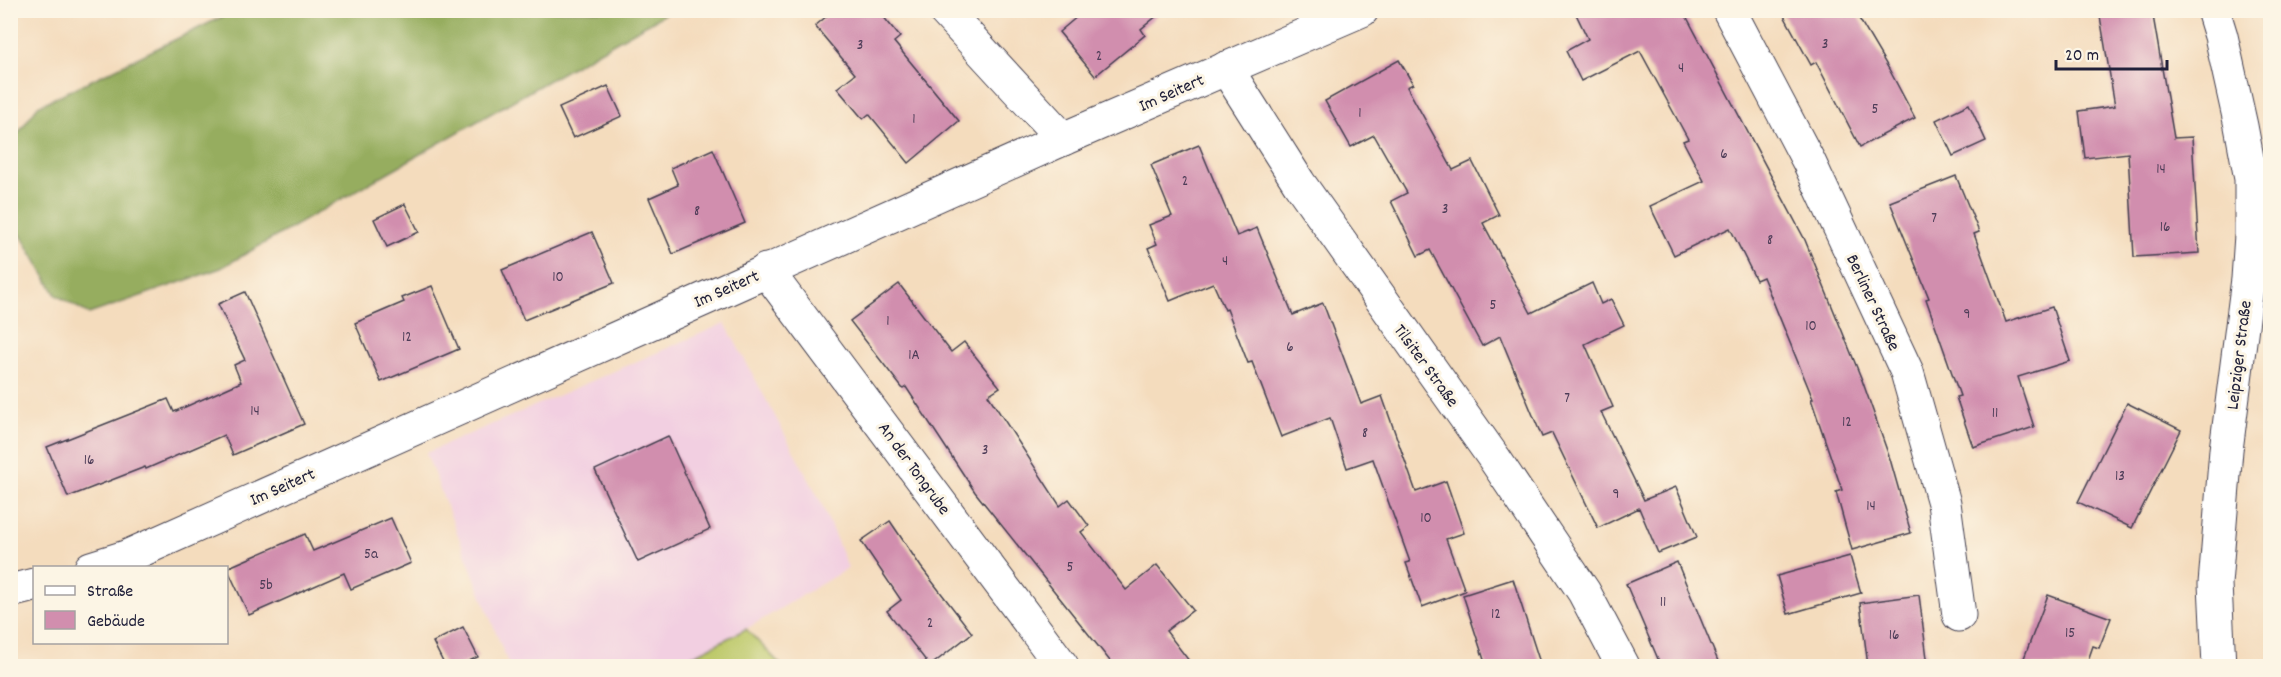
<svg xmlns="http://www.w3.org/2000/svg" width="2281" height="677" font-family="Dekko,sans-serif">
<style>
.built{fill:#f2cfe1}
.green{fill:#bdc96a;stroke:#707652;stroke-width:1.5}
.forest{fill:#96ad5e;stroke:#5c684c;stroke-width:1.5}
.building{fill:#d18eae}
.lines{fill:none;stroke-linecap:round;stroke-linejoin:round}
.minor-casing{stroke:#423e4e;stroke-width:35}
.minor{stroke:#fff;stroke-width:33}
.labels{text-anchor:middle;stroke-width:6;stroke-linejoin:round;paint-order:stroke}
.number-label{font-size:15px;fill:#4e3d58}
.street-label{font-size:18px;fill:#22223b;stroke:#fcf5e5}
</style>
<rect width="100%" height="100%" fill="#fcf5e5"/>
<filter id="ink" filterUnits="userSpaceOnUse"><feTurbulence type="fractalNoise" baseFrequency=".0167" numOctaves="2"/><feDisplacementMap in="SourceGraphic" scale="12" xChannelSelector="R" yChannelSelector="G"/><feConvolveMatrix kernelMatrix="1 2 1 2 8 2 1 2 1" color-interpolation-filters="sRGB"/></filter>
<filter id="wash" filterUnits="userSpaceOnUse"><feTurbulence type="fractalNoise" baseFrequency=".008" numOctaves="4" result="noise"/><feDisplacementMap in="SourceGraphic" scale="24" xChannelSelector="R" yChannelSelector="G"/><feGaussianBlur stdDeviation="1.35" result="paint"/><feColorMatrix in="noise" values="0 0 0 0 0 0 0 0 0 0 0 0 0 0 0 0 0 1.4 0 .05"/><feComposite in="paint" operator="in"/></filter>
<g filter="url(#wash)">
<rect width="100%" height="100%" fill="#f4dcbd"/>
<polygon class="built" points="725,323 820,500 848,568 746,629 673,666 509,666 426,453"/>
<polygon class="green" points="746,629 782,666 673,666"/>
<polygon class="forest" points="234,11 234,10 670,11 221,268 89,314 56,295 11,218 11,143 38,106"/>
<g id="blocks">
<g class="building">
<polygon points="834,10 878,10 900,37 894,42 959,121 909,163 869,114 863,119 837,88 855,74 815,26"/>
<polygon points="1085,10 1164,10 1141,29 1145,35 1095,76 1059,32"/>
<polygon points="1574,10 1683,10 1805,240 1862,380 1890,459 1911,533 1852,550 1836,492 1842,490 1811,399 1813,399 1763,277 1756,280 1730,228 1674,255 1650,206 1704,181 1683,141 1688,139 1640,51 1581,81 1566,51 1588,39"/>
<polygon points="1781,10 1854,10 1889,69 1915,118 1860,147 1816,62 1811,65"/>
<polygon points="2099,10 2152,10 2174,138 2192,137 2199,253 2134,257 2128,153 2085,158 2079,111 2115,106"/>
<polygon points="1399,60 1413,84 1407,87 1453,170 1472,161 1499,215 1483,223 1531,313 1592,283 1601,304 1611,299 1624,325 1585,344 1613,407 1601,412 1644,500 1676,487 1697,537 1658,553 1639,508 1598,528 1552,433 1542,437 1500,336 1482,346 1430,250 1418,256 1391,201 1407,193 1374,135 1351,147 1325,101"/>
<polygon points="608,86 622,116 573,138 559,108"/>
<polygon points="1969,104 1986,141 1953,156 1936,120"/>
<polygon points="1199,145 1237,236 1257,228 1293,315 1323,303 1361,404 1382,396 1416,492 1446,481 1464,533 1446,539 1465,591 1422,607 1406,563 1410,562 1373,459 1347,468 1330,418 1281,437 1252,362 1248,363 1227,309 1225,310 1213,283 1170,301 1148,248 1157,244 1149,225 1172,216 1151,165"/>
<polygon points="713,149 745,223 673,254 649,198 678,185 671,168"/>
<polygon points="1956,176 1979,232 1974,234 2006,322 2052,307 2070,361 2018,377 2034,427 1973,447 1956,397 1960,396 1926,299 1929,298 1890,202"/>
<polygon points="405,204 419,232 387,247 374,219"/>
<polygon points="592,232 614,283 524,320 502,270"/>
<polygon points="899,284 951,352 964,342 1000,387 988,395 1060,506 1069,499 1089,526 1081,532 1126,590 1157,565 1193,610 1166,631 1193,666 1114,666 975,492 906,387 903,389 850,321"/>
<polygon points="432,286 459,349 381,382 355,323 404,302 402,298"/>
<polygon points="245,292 304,424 233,455 224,435 146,469 145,467 68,497 47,447 168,399 174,412 241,382 234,365 245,360 218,304"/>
<polygon points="2127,403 2181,430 2132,528 2078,502"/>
<polygon points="668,436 710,529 638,562 595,470"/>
<polygon points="391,518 411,563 351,589 344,573 249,615 227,568 305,534 313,551"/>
<polygon points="890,521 921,567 972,633 930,666 887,611 901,600 861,541"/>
<polygon points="1850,556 1861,593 1788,614 1777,576"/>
<polygon points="1677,562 1720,666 1661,666 1626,584"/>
<polygon points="1513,579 1541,666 1486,666 1463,595"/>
<polygon points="1919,595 1928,666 1868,666 1860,603"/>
<polygon points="2048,595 2111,618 2099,648 2093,646 2086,666 2021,666"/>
<polygon points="463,627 478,657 458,666 445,666 433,642"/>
</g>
</g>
</g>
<g filter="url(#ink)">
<use href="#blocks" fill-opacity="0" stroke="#423e4e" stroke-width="1.5"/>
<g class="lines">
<defs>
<g id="minor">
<polyline points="944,10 1063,139"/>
<polyline points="1729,10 1809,162 1907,372 1944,503 1959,615"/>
<polyline points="2213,10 2221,36 2241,126 2251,179 2251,235 2248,279 2226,450 2215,584 2219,666"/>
<polyline points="1226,68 1299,183 1494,458 1584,592 1623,666"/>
<polyline points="766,270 1062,666"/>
<polyline points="91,568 126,557 1063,139 1362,10"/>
<polyline points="10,591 34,585"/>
</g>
</defs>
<use href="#minor" class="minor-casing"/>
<use href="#minor" class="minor"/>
</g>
</g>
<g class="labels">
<g class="number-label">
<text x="1825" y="48">3</text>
<text x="860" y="49">3</text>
<text x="1099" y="60">2</text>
<text x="1681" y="72">4</text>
<text x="1875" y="113">5</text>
<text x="1360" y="117">1</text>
<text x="914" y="123">1</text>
<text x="1724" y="158">6</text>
<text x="2161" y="173">14</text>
<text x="1185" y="185">2</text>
<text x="1445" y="213">3</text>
<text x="697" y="215">8</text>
<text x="1934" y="222">7</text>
<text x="2165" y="231">16</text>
<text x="1770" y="244">8</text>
<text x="1225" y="265">4</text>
<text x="558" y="281">10</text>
<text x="1493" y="309">5</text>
<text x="1967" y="318">9</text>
<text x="888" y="325">1</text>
<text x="1811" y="330">10</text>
<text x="407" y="341">12</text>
<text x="1290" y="351">6</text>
<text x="914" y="359">1A</text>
<text x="1567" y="402">7</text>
<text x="255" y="415">14</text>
<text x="1995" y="417">11</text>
<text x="1847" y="426">12</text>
<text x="1365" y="437">8</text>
<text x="985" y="454">3</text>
<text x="89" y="464">16</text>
<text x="2120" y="480">13</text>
<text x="1616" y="498">9</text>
<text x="1871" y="510">14</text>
<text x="1426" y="522">10</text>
<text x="371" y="558">5a</text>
<text x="1070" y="571">5</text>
<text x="266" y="589">5b</text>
<text x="1663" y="606">11</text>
<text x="1496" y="618">12</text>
<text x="930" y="627">2</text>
<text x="2070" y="637">15</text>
<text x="1894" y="639">16</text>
</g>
<g class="street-label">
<text transform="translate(1171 92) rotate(-24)" y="6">Im Seitert</text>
<text transform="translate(726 288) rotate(-24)" y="6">Im Seitert</text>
<text transform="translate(1874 302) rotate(65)" y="6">Berliner Straße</text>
<text transform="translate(2238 355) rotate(-83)" y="6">Leipziger Straße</text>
<text transform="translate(1427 365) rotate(54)" y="6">Tilsiter Straße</text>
<text transform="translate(915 468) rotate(54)" y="6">An der Tongrube</text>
<text transform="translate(282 486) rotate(-24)" y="6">Im Seitert</text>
</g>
</g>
<rect width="2281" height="677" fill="none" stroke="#fcf5e5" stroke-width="36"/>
<rect x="33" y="566" width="195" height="78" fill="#fcf5e5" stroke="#a5a1a1" stroke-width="1.5"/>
<rect x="45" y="586" width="30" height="9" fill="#ffffff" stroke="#a5a1a1" stroke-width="1.5"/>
<text x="87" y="596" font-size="18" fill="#22223b">Straße</text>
<rect x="45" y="611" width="30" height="18" fill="#d18eae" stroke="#a5a1a1" stroke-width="1.5"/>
<text x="87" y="626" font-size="18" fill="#22223b">Gebäude</text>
<path d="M2056 60v9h111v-9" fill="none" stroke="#22223b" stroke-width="3"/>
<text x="2065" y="60" font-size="18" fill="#22223b" stroke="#fcf5e5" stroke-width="4.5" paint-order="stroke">20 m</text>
</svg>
